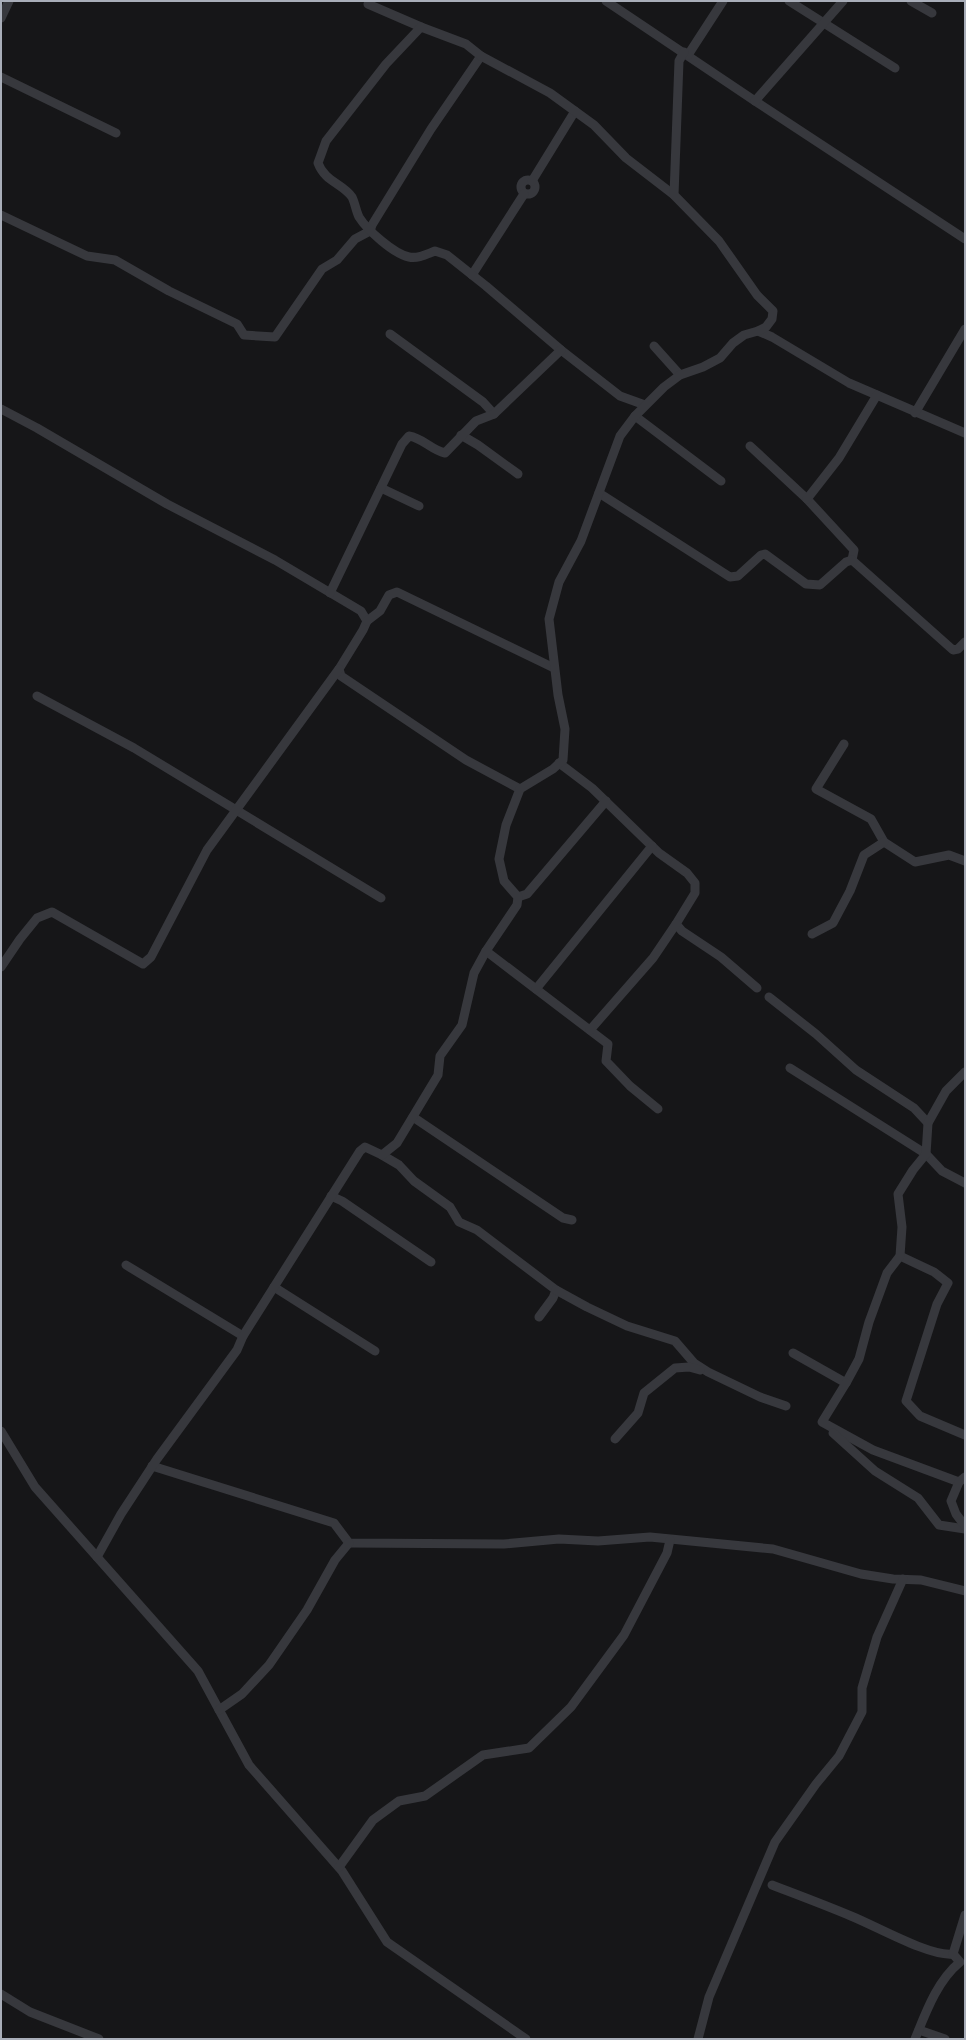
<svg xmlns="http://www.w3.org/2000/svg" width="966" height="2040" font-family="'Archivo Narrow',sans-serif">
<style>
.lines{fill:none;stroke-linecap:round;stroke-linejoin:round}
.minor{stroke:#37383d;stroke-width:9}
</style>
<rect width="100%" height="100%" fill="#161618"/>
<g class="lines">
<g class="minor">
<polyline points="606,1 755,101 965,239"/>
<polyline points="789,1 895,68"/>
<polyline points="911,1 932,13"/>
<polyline points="368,4 421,27"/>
<polyline points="1,18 9,1"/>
<polyline points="688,55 723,1"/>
<polyline points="1,77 116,133"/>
<polyline points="755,101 843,1"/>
<circle cx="528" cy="187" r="7"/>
<polyline points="532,181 575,111"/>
<polyline points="1,215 87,256 115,260 169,291 237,324 244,335 275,337 322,269 337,260 355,239 370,231 372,225 431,129 481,56"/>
<polyline points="472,275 524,194"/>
<polyline points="758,331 772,337 849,383 965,433"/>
<polyline points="390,334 483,402 494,414"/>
<polyline points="654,346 680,375"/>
<path d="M645,405L620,396L561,350L486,286L447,255L435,251C427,254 418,259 409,257C394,254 367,230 359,217C356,211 355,203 352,197C342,183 325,182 318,163L326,141L386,64L421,27L466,44L481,56L550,93L594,125L626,158L674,195"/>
<polyline points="1,409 37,428 167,504 275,560 361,611 367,621 363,630 339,669 341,676 466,760 520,789"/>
<polyline points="915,413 965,329"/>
<polyline points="635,416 721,481"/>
<polyline points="461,435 478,445 518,474"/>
<polyline points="750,446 807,499 854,550 852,560"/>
<polyline points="381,488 419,506"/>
<polyline points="599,493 730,577 738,576 761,555 765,554 806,584 820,585 846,562 852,560 953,650 958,649 965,642"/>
<polyline points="807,499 839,458 877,395"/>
<path d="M330,593L402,444L409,436C423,438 431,450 445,453L476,421L494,414L561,350"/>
<polyline points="367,621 380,611 389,595 397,592 554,668"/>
<polyline points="37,696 134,748 381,898"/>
<polyline points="844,744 816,789 871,819 884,842 915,862 949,855 965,861"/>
<polyline points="559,763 592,788 659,853 687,873 695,883 695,893 676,924 682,931 721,957 757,988"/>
<polyline points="518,897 527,894 606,801"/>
<polyline points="812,934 833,923 850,891 864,855 884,842"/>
<polyline points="486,951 608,1044 606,1061 630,1086 658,1109"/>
<polyline points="1,967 20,939 37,918 52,912 143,964 151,957 207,850 339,669"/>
<polyline points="536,989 652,846"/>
<polyline points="769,997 816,1034 856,1070 914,1108 928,1123"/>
<polyline points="590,1030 653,958 676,924"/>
<polyline points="790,1068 926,1154 942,1171 965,1183"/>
<polyline points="413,1117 563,1218 572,1220"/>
<polyline points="382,1155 399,1165 414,1181 450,1207 459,1222 477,1230 556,1290 553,1298 539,1317"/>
<polyline points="331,1196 342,1201 431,1262"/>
<polyline points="900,1256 934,1272 948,1283 937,1304 906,1401 920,1416 965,1435"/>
<polyline points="126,1265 243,1336"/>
<polyline points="274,1287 375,1351"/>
<polyline points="556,1290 587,1307 627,1326 675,1341 694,1363 708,1372 760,1397 786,1406"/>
<polyline points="793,1353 846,1383 859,1359 869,1322 887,1273 900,1256 902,1227 898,1194 913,1170 926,1154 928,1123 946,1091 965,1072"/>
<polyline points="846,1383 822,1422 873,1450 959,1482"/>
<polyline points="1,1431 35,1487 198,1671 249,1765 342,1871 387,1942 526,2039"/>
<polyline points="833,1433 875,1471 918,1498 939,1525 965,1529"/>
<polyline points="615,1439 638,1413 644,1393 675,1368 689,1367 700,1370"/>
<polyline points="152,1466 334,1523 349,1543 504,1544 559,1539 598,1541 650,1537 773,1549 861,1574 893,1579 921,1580 965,1591"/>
<polyline points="965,1477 959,1482 951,1501 956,1514 965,1526"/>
<polyline points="97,1557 121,1514 157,1459 237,1350 243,1336 360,1151 365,1147 382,1155 397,1143 438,1075 440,1056 462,1025 474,973 486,951 517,905 518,897 504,881 499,859 506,825 520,789 553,769 563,760 565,729 558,695 549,619 559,582 581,541 620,436 635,416 664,387 680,375 703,367 720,358 733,343 744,335 758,331 766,327 772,319 773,311 757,295 719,241 674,195 679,61 684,52"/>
<polyline points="219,1710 242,1694 269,1665 307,1610 335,1560 349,1543"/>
<polyline points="339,1867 373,1820 399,1801 425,1796 483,1755 529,1748 571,1707 624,1635 667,1553 670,1540"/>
<path d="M772,1885C798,1895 825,1905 851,1916C876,1926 930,1957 953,1954"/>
<polyline points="1,1994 30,2012 99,2039"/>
<polyline points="919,2030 945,2039"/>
<polyline points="698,2039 709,1997 775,1842 816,1784 839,1756 862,1712 862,1688 877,1637 903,1579"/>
<path d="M915,2039C926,2012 937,1981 960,1962L953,1954L965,1915"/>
</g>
</g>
<rect width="966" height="2040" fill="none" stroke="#a8adb8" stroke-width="4"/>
</svg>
